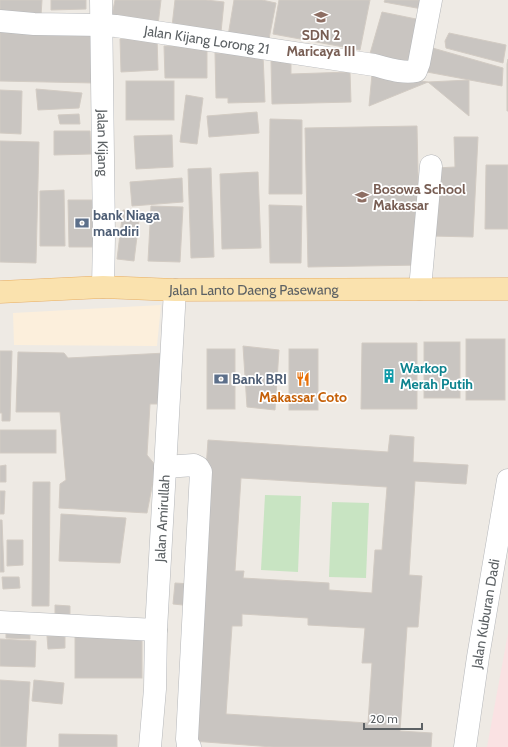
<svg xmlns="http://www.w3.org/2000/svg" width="508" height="747" font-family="Cabin,sans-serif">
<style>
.commercial{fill:#fcefdc}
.medical{fill:#fae2e3}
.green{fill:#c8e4c2}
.building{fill:#c9c5c1;stroke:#d2cbc3;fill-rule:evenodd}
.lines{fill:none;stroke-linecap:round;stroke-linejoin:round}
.minor-casing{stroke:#b5b7ba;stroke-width:23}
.major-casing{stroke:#e8ae63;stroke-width:23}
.minor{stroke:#fff;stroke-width:22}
.major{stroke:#fae2ae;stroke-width:22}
.labels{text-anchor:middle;stroke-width:3.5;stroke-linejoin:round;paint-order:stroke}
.education-label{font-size:14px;font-weight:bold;fill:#785e54;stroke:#fff}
.street-label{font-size:14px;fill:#5c6164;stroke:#fff}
.service-label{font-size:14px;font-weight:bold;fill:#4e5e75;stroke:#fff;text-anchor:start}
.culture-label{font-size:14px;font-weight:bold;fill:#0d838f;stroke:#fff;text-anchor:start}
.food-label{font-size:14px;font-weight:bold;fill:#c56008;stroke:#fff}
</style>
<rect width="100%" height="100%" fill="#eeeae4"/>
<polygon class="commercial" points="161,305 157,346 14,345 13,313"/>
<polygon class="medical" points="508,633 508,747 487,747"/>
<g class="green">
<polygon points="265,495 301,496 298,572 261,570"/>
<polygon points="332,502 369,503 366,578 329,577"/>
</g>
<g class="building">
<polygon points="0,0 42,0 41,16 0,12"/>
<polygon points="51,0 86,0 86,9 51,10"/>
<polygon points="115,0 161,0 158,25 111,20"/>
<polygon points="175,0 206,0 224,2 221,32 172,26"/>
<polygon points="234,0 262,0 276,3 268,44 228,36"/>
<polygon points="279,0 370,0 360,50 273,34"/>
<polygon points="385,0 423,0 422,9 384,2"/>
<polygon points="382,12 421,20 413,69 369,57"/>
<polygon points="0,28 95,31 94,83 0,81"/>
<polygon points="449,33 506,45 503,63 446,48 445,41"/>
<polygon points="157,37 158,70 121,72 120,39"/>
<polygon points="164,46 207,46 207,78 165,78"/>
<polygon points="429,47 503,68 502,86 427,72"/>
<polygon points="215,53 263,55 265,102 228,103 228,98 216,98"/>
<polygon points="508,59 508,111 507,111 507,64"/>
<polygon points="291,60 291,74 350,72 351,102 272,104 271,61"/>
<polygon points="372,74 428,82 369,106"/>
<polygon points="469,80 469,116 428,82"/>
<rect x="126" y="81" width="48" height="39"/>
<polygon points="36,89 82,93 79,108 38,110"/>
<polygon points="0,90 22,91 21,134 0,133"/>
<polygon points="186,95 203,98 197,144 180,142"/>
<polygon points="257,112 259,133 209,137 207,116"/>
<polygon points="79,114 80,124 60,124 58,115"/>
<polygon points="270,119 302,120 302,194 269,194"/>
<polygon points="417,126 420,265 308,267 305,128"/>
<polygon points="54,131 90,131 91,154 54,155"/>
<polygon points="172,135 173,167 136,169 134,136"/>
<polygon points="454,137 478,137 473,237 432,236 436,168 455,167"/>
<polygon points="0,141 39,142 36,263 0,262"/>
<polygon points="486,165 508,165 508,229 485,229"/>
<polygon points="211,168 214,257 191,258 188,169"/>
<polygon points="258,172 261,248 222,249 220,174"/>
<polygon points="182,178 183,202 132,206 130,182"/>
<polygon points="64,190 65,246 40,246 40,191"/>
<polygon points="68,200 95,200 96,247 69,247"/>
<polygon points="269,205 302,206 301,263 270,263"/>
<polygon points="151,206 183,207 180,262 148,261"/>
<polygon points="123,210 140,212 134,261 117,259"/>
<rect x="466" y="339" width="39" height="61"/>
<rect x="424" y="342" width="36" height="56"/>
<polygon points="362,343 417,343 417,409 361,409"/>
<polygon points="243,346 279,350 275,410 247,407"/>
<rect x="207" y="349" width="28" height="60"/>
<rect x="289" y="349" width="29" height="61"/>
<polygon points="0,351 12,351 10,421 2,421 2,413 0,413"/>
<polygon points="18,352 64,353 68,358 166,353 164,404 150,404 147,455 156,466 147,513 59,508 60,484 66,480 60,412 16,412"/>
<rect x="0" y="430" width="56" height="23"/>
<path d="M390,435L414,437L413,462L468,465L466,484L415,481L409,575L422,576L418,627H407L400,731L432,733L431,747H273L192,741L193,606L173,604L175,583L192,584L199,568L208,440L388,452ZM241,478L387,487L382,550H375L372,593L329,590V583L243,578L244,571H235ZM242,614L308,618V625L365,628L362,663H372L368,723L226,714L232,626H242Z"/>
<polygon points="6,465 6,482 0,482 0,466"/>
<polygon points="33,482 50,482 49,606 32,606"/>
<polygon points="0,491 5,491 4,514 0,514"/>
<polygon points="61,514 126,518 120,563 59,561"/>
<polygon points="0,520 2,520 4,572 0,572"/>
<polygon points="7,540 23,540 23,565 7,566"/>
<polygon points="2,577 19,577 20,588 3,589"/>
<polygon points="55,605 70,606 70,616 55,616"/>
<polygon points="6,625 30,626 30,639 6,638"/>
<rect x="75" y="632" width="67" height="46"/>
<polygon points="47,636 65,636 65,648 48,649"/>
<polygon points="0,639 36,641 35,667 0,666"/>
<polygon points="0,680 30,682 26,747 0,747"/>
<polygon points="34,680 64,683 62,704 32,701"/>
<polygon points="59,734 117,735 117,747 59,747"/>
</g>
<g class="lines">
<defs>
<g id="minor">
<path id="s1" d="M101,0L104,236L103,287"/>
<path id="s2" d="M0,21L34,24L102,25L116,26L374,65C387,68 402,74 416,71L419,63L431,0"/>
<polyline points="420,289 431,166"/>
<polyline points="165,467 194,465 198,467 201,472 187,739 188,746 190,747"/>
<polyline points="0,622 156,630"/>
<path id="s3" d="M150,747L155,689L156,630L175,290"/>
<path id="s4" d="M465,747L478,657L508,480"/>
</g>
<g id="major">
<path id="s5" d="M0,292L103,287L175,290L508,289"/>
</g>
</defs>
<use href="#minor" class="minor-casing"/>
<use href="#major" class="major-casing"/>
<use href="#minor" class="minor"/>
<use href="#major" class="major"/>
</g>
<defs>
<symbol id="school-bare" viewBox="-9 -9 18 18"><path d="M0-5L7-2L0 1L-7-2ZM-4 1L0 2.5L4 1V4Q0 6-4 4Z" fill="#8d6e63" stroke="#fff" stroke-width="2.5" paint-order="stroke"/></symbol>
<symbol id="bank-bare" viewBox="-9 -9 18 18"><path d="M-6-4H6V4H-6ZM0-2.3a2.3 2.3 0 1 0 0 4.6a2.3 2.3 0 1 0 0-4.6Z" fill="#5c6f8a" stroke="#fff" stroke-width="2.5" paint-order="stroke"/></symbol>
<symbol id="building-bare" viewBox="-9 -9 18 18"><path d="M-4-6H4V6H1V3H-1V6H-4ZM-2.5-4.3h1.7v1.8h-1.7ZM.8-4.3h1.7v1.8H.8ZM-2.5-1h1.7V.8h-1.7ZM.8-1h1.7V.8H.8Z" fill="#0f9aa8" stroke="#fff" stroke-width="2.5" paint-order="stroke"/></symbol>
<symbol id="restaurant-bare" viewBox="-9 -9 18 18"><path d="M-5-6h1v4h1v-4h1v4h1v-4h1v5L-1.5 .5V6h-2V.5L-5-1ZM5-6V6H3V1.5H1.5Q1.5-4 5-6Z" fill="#e8710a" stroke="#fff" stroke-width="2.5" paint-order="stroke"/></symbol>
</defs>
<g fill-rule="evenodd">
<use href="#school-bare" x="311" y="7" width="20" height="20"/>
<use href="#school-bare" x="352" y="187" width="20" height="20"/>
<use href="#bank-bare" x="72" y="213" width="20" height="20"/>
<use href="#building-bare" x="379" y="366" width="20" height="20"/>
<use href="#bank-bare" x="211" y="369" width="20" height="20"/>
<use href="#restaurant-bare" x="293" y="369" width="20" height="20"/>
</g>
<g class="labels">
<g class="education-label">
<text x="321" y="40">SDN 2<tspan x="321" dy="16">Maricaya III</tspan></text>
<text x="373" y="194" text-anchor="start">Bosowa School<tspan x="373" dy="16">Makassar</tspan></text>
</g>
<g class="street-label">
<text dy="5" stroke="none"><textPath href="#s2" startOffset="208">Jalan Kijang Lorong 21</textPath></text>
<text dy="5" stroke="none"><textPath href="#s1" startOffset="143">Jalan Kijang</textPath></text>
<text dy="5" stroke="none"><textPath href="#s5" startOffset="254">Jalan Lanto Daeng Pasewang</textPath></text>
<text dy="5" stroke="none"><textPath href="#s3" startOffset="229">Jalan Amirullah</textPath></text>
<text dy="5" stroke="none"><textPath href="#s4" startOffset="135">Jalan Kuburan Dadi</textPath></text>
</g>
<g class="service-label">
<text x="93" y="220">bank Niaga<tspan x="93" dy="16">mandiri</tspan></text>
<text x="232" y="384">Bank BRI</text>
</g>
<g class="culture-label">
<text x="400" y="373">Warkop<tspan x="400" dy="16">Merah Putih</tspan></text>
</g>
<g class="food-label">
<text x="303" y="402">Makassar Coto</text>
</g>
</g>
<path d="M364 723v6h58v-6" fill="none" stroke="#5c6164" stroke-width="2"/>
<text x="370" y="723" font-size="12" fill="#5c6164" stroke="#ffffff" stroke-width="3" paint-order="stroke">20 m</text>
</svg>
